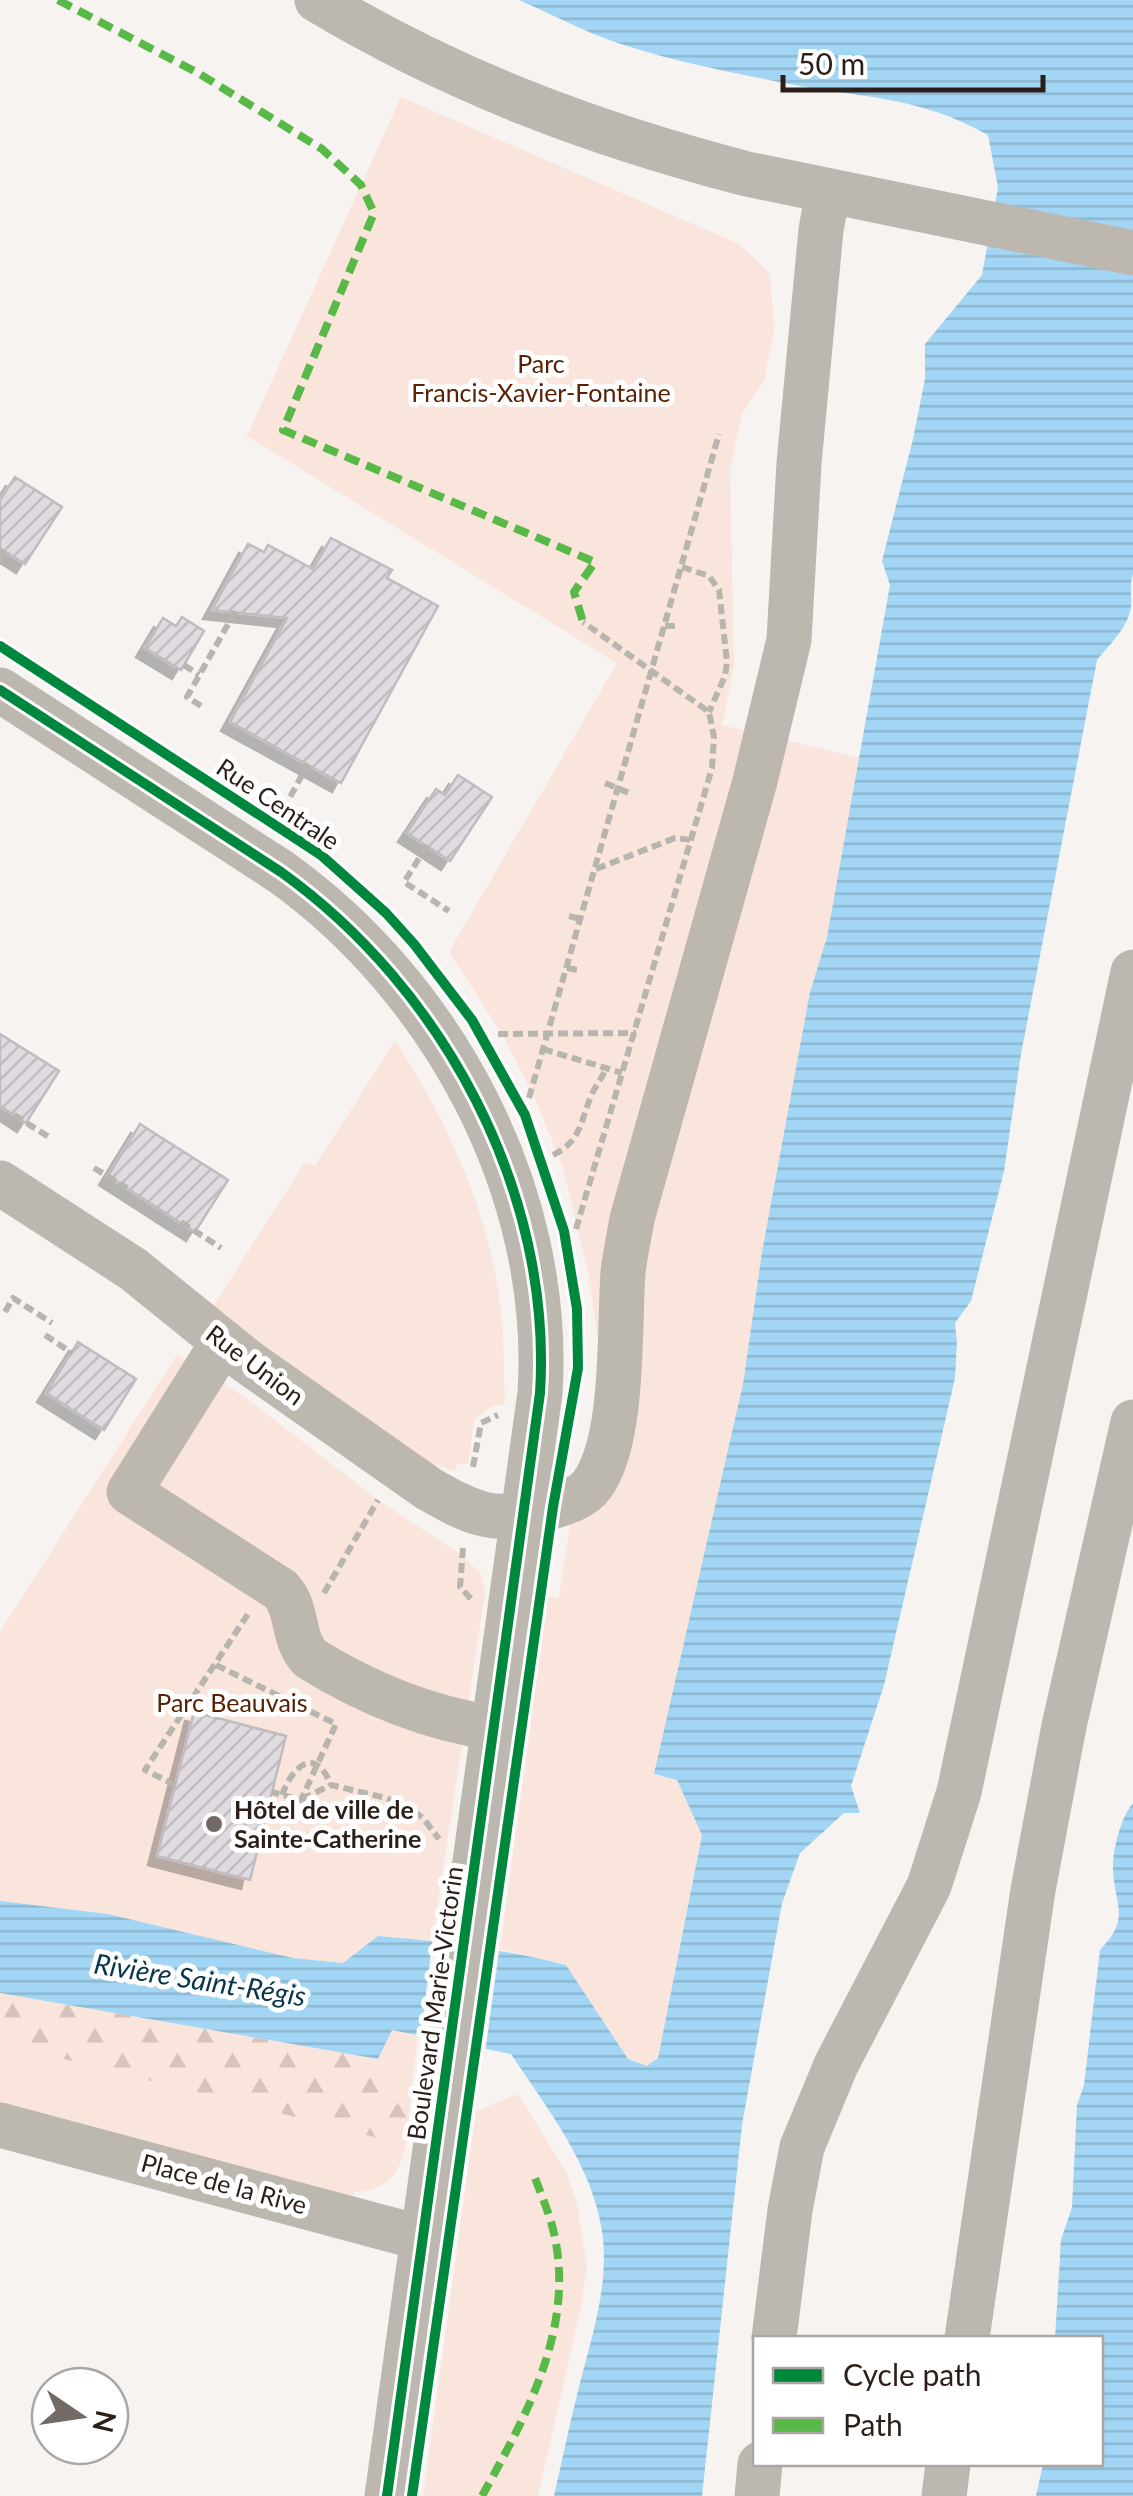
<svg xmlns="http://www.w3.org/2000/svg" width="1133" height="2496" font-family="Lato,sans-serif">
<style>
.green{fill:#fae5dc}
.forest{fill:url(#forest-firs)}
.water{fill:url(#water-rules)}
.pier{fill:#f6f3f1}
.building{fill:url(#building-hatch);stroke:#c0bbc1;stroke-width:2.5;filter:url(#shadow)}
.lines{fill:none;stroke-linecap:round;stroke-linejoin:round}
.path{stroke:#b8b4ae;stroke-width:6;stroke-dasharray:10 5;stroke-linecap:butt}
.minor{stroke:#bcb8b0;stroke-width:45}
.quiet{stroke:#58b947;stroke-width:8;stroke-dasharray:15 8;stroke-linecap:butt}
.cycleway-casing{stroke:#fff;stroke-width:16}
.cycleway{stroke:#00873e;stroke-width:10}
.poi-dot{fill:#736965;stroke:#fff;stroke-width:4}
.labels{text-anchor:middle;stroke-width:10;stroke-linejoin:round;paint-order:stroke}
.park-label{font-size:25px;fill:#582102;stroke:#fff}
.street-label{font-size:25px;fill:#2c1f19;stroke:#fff}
.poi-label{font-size:25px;font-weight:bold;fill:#2c1f19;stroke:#fff;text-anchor:start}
.water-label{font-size:28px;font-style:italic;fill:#07354b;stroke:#fff}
</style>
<defs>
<pattern id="forest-firs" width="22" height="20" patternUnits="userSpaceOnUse" patternTransform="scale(2.5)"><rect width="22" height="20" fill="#fae5dc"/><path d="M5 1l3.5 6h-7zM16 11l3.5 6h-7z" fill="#d6c4bc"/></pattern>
<pattern id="water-rules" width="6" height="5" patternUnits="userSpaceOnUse" patternTransform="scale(2.5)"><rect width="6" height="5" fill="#a2d6f4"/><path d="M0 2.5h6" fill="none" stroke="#8cb7d1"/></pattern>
<pattern id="building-hatch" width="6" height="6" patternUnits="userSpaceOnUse" patternTransform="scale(2.5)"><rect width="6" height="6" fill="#dfdbe0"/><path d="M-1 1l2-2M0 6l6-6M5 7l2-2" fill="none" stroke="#c0bcc0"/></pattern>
<filter id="shadow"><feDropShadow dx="-9" dy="9" stdDeviation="0" flood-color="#0004"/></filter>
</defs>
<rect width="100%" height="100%" fill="#f6f3f1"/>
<g class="green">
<polygon points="401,97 739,244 770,274 774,329 764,380 742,414 730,469 734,666 722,725 860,758 827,937 810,992 762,1252 743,1384 655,1775 677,1780 702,1834 658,2058 647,2066 628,2059 566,1965 500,1949 548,1597 559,1597 578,1471 590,1452 597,1393 598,1342 589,1277 562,1164 531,1090 502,1034 449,952 617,663 247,436"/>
<path d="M395,1041C449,1123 490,1213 501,1312C505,1343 503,1373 505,1404L492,1406L474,1420L468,1464H457L456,1471L430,1463L211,1310L305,1162L315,1166Z"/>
<polygon points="177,1355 249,1400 378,1500 463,1556 480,1573 485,1593 432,1941 378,1936 344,1963 293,1958 108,1914 0,1901 0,1632"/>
<polygon points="392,2029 418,2035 412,2083 378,2059"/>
<path d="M0,2043L406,2145C400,2174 386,2191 354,2192L352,2199L0,2106Z"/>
<polygon points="518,2094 566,2172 577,2204 587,2267 581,2306 538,2496 423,2496 476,2111"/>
</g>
<polygon class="forest" points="0,1993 378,2059 412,2083 406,2145 0,2043"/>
<g class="water">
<path d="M519,0H1133V574C1129,587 1132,594 1131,606C1129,627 1109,645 1097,660L1021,1054L1004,1171L971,1301L955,1323L957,1343L955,1378L884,1685L851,1786L860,1813H844L800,1853L782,1903L742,2125L702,2496H554C562,2461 569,2426 578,2391C591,2339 610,2285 602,2231C592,2165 547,2108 511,2054L392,2030L378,2059L0,1993V1901L108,1914L293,1958L343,1963L378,1936C442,1941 503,1949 566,1965L628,2059L647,2066L658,2058L702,1835L677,1780L654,1774L743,1384L762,1252L810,992L827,937L890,585L882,561L913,439L925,379V344L982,275L998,187L988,135C919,96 863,98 789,84C725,71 657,59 596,35C570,24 544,11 519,0Z"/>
<path d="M1133,1803V2496H1036L1043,2464H1100V2338H1055L1061,2240L1072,2207L1077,2105L1084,2085L1100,1950C1131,1918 1115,1907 1113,1870C1112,1851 1121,1817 1133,1803Z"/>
</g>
<polygon class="pier" points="433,1936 500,1944 485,2054 420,2041"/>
<g class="building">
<polygon points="15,477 62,507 25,564 0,548 0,500"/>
<polygon points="331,538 392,570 387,578 438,606 341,783 230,722 287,618 212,610 248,544 264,552 268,545 313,569"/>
<polygon points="182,617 204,631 181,670 145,648 163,618 176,626"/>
<polygon points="458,775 492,797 450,861 407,833 436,789 445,795"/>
<polygon points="0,1034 59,1071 26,1123 0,1106"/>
<polygon points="140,1124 228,1180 195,1232 108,1176"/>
<polygon points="78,1342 136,1379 104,1430 46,1393"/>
<polygon points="194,1712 286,1736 250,1880 157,1856"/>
</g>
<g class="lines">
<g class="path">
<polyline points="0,560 3,550"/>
<polyline points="682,567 709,576 719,590 727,662 725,676 709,712"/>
<polyline points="665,626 675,626"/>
<polyline points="184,665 199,675"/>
<polyline points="201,706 187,697 236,610"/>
<polyline points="605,783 629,793"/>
<polyline points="276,823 308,764"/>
<polyline points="427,846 404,882 449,911"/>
<polyline points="596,869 675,838 691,840"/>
<polyline points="569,916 580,919"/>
<polyline points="567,968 578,970"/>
<polyline points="498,1034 636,1033"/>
<polyline points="543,1049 622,1073"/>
<polyline points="529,1098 719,434"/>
<polyline points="14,1115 52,1139"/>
<path d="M553,1155C581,1141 580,1123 591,1096C595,1086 602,1079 606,1068"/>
<polyline points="94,1168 127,1188"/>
<polyline points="181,1222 221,1248"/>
<polyline points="576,1229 712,768 714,737 709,712 583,622"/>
<polyline points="5,1312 13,1298 52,1323"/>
<polyline points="45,1335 72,1353"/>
<polyline points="473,1467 481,1423 498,1415"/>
<polyline points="463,1548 460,1587 473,1601"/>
<polyline points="324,1593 378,1500"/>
<polyline points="216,1665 336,1724 301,1800 272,1792"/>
<polyline points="175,1785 145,1770 250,1611"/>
<path d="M282,1795C293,1766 315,1745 331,1785"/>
<polyline points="302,1799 331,1785 386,1798 408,1807 423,1818 439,1839"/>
</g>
<g class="minor">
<path d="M317,0C454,82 593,134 747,174L1133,253"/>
<path d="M0,690L281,872C443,988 553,1192 540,1393L387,2496"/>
<path d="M0,1183L133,1269L248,1362L429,1489C473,1514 495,1525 545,1509C561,1504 582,1499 592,1485C625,1440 619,1328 623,1272C625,1255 629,1237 632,1219L755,781L789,640L799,463L821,230L828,191"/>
<path d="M223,1342L129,1492L281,1590C299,1610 291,1637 310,1658C366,1693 428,1718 493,1728"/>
<polyline points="0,2125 422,2238"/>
<polyline points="774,2338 790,2210 802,2147 836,2065 929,1886 959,1792 1133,972"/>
<polyline points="967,2338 1033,1890 1064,1726 1133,1422"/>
<polyline points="757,2496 760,2464"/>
<polyline points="944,2496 948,2464"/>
</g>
<g class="quiet">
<polyline points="58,0 198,73 322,149 361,185 374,213 283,430 595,562 574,592 583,622"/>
<path d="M482,2496C525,2418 574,2331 555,2238C551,2217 542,2197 535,2178"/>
</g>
<defs>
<g id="cycleway">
<polyline points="0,646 321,855 386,913 414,944 472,1020 525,1115 564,1231 577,1309 578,1368 553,1507 412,2496"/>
<path d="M0,690L281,872C443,988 553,1192 540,1393L387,2496"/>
</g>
</defs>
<use href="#cycleway" class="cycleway-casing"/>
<use href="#cycleway" class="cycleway"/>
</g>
<circle class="poi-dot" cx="214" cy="1824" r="10"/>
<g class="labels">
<g class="park-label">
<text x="541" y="373">Parc<tspan x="541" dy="29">Francis-Xavier-Fontaine</tspan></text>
<text x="232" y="1712">Parc Beauvais</text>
</g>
<g class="street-label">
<text transform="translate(278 804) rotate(34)" y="9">Rue Centrale</text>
<text transform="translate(255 1365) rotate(37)" y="9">Rue Union</text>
<text transform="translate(435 2003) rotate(-82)" y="9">Boulevard Marie-Victorin</text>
<text transform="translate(224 2184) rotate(15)" y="9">Place de la Rive</text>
</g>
<g class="poi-label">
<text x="234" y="1819">Hôtel de ville de<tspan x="234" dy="29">Sainte-Catherine</tspan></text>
</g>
<g class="water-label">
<text transform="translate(200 1980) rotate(9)" y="10">Rivière Saint-Régis</text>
</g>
</g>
<rect x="753" y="2336" width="350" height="130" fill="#ffffff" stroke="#aba5a3" stroke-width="2.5"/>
<rect x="773" y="2368" width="50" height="15" fill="#00873e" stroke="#aba5a3" stroke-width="2.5"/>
<text x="843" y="2386" font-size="30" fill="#2c1f19">Cycle path</text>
<rect x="773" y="2418" width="50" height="15" fill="#58b947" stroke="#aba5a3" stroke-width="2.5"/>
<text x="843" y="2436" font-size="30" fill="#2c1f19">Path</text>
<g transform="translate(80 2416) rotate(103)"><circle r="48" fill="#ffffff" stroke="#aba5a3" stroke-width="2.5"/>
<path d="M0-8L18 38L0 25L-18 38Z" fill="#736965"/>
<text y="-15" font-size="28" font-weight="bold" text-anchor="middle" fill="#2c1f19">N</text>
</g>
<path d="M783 75v15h260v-15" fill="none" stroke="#2c1f19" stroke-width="5"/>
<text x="798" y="75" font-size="30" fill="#2c1f19" stroke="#ffffff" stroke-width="8" paint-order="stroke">50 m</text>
</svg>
